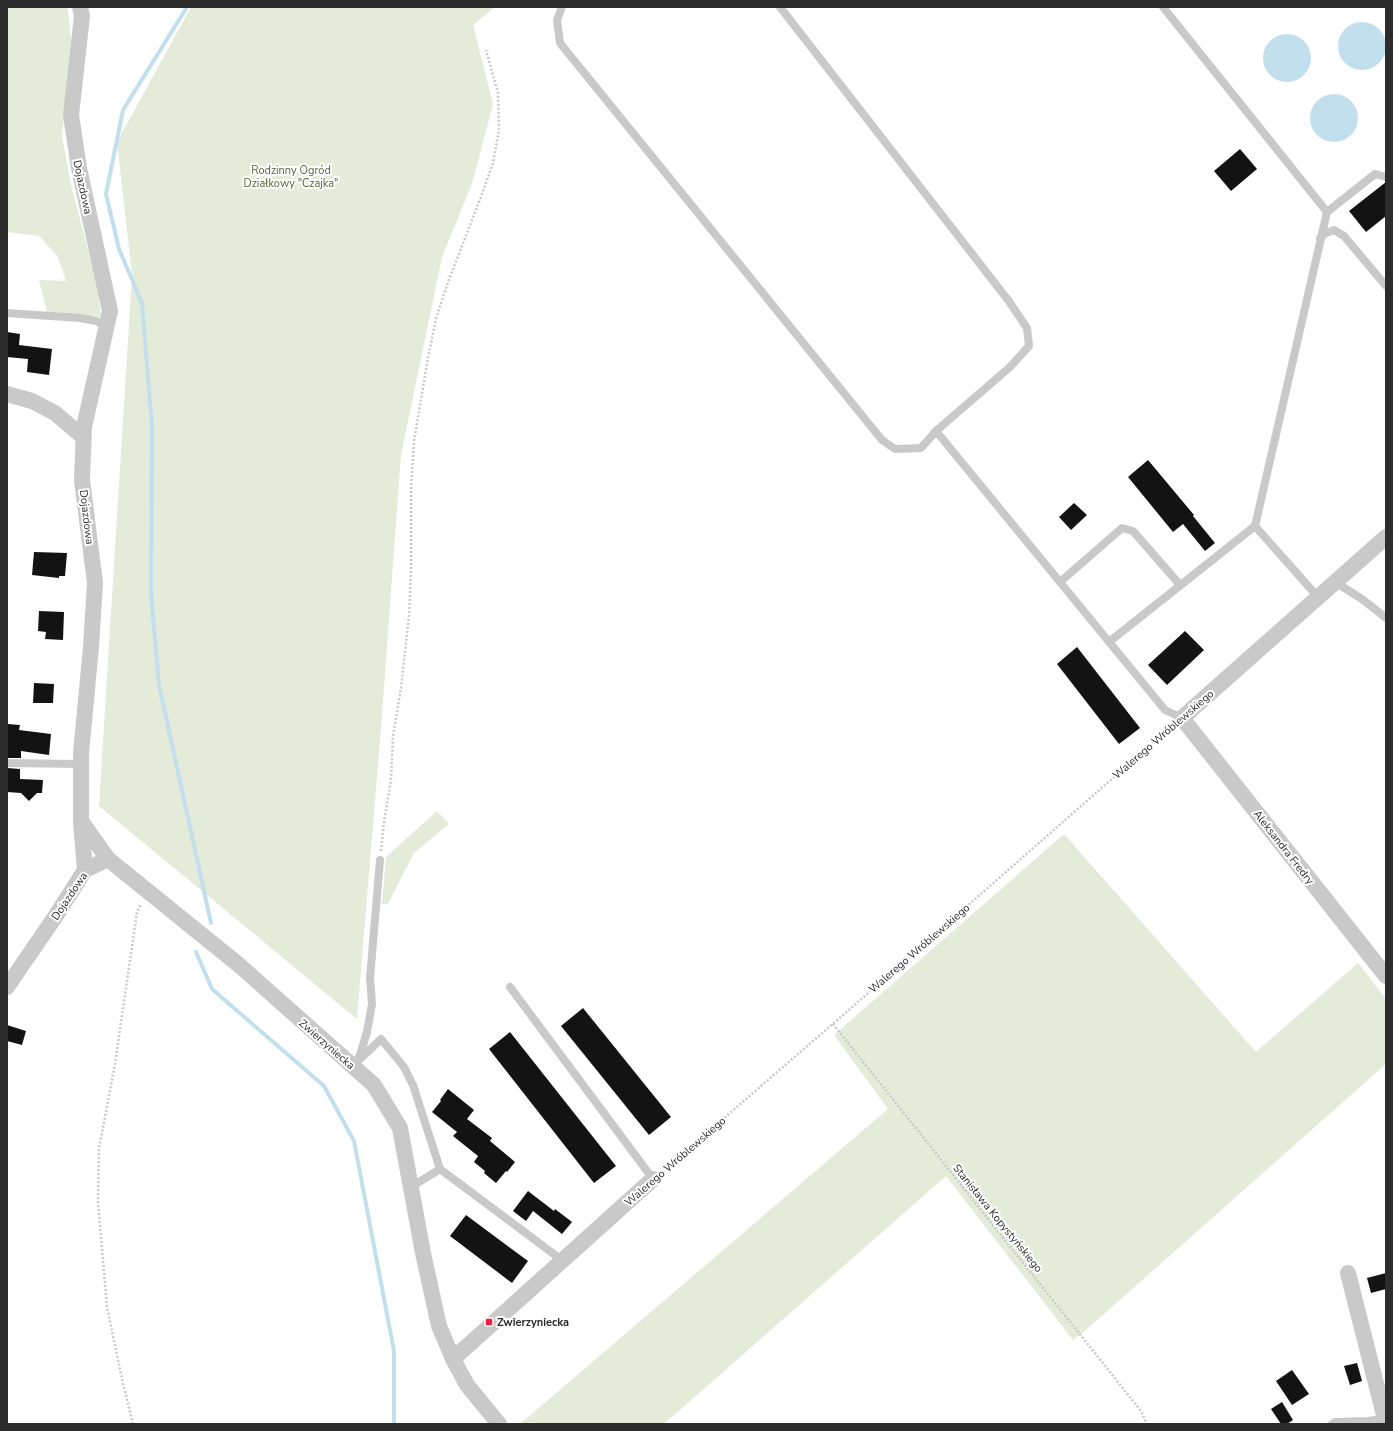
<svg xmlns="http://www.w3.org/2000/svg" width="1393" height="1431" font-family="'Nunito Sans',sans-serif">
<style>
.green{fill:#e4ebd8}
.water{fill:#c2dfed}
.lines{fill:none;stroke-linecap:round;stroke-linejoin:round}
.stream{stroke:#c2dfed;stroke-width:4}
.building{fill:#131313}
.path{stroke:#c9c9c9;stroke-width:2.5;stroke-dasharray:2 2;stroke-linecap:butt}
.service{stroke:#c9c9c9;stroke-width:8}
.minor{stroke:#c9c9c9;stroke-width:16}
.poi-dot{fill:#f21e3d;stroke:#fff;stroke-width:1.5}
.labels{text-anchor:middle;stroke-width:4;stroke-linejoin:round;paint-order:stroke}
.park-label{font-size:11px;fill:#536a36;stroke:#fff}
.street-label{font-size:11px;fill:#2c2c2c;stroke:#fff}
.poi-label{font-size:11px;font-weight:bold;fill:#2c2c2c;stroke:#fff;text-anchor:start}
</style>
<rect width="100%" height="100%" fill="#fff"/>
<g class="green">
<polygon points="7,7 66,7 68,11 71,41 62,136 71,185 97,284 101,317 47,312 39,280 66,281 58,257 39,236 7,232"/>
<polygon points="191,7 495,7 473,25 493,104 472,184 442,257 401,455 381,728 357,1019 99,806 132,275 117,142"/>
<polygon points="437,811 449,824 414,853 388,904 382,904 386,857"/>
<polygon points="1064,834 1256,1052 1358,963 1386,999 1386,1064 1087,1329 1073,1340 946,1176 664,1424 520,1424 888,1109 834,1035"/>
</g>
<g class="water">
<circle cx="1362" cy="46" r="24"/>
<circle cx="1287" cy="58" r="24"/>
<circle cx="1334" cy="118" r="24"/>
</g>
<g class="lines">
<g class="stream">
<polyline points="187,7 123,110 106,194 119,249 142,303 152,427 151,593 159,685 211,923"/>
<polyline points="196,952 212,989 324,1086 354,1141 394,1351 394,1424"/>
</g>
</g>
<g class="building">
<polygon points="1240,149 1257,169 1231,191 1214,171"/>
<polygon points="1386,182 1386,216 1366,232 1349,211"/>
<polygon points="7,332 20,334 19,345 52,349 49,375 27,372 28,359 7,357"/>
<polygon points="1148,460 1194,515 1193,516 1215,543 1205,551 1183,524 1173,532 1128,477"/>
<polygon points="1074,503 1087,515 1071,530 1059,517"/>
<polygon points="34,552 67,553 65,576 59,576 59,578 32,575"/>
<polygon points="39,611 64,612 63,640 45,639 46,632 38,631"/>
<polygon points="1185,631 1204,650 1167,685 1148,665"/>
<polygon points="1077,647 1140,728 1119,744 1057,664"/>
<polygon points="34,683 54,684 53,703 33,703"/>
<polygon points="8,724 20,725 19,730 51,734 49,755 21,751 21,758 7,758"/>
<polygon points="7,768 20,769 20,779 43,780 42,793 37,793 29,801 21,793 7,792"/>
<polygon points="583,1008 671,1117 649,1135 561,1026"/>
<polygon points="7,1025 26,1031 22,1045 7,1041"/>
<polygon points="510,1032 616,1166 594,1183 489,1049"/>
<polygon points="448,1089 474,1110 467,1119 492,1138 490,1141 515,1162 507,1172 506,1171 496,1183 484,1173 485,1171 474,1162 478,1156 453,1136 457,1132 432,1112 441,1101 440,1100"/>
<polygon points="528,1191 554,1211 555,1209 572,1222 562,1234 533,1211 526,1221 513,1211"/>
<polygon points="466,1215 528,1261 512,1283 450,1236"/>
<polygon points="1386,1273 1386,1289 1371,1293 1367,1278"/>
<polygon points="1357,1363 1362,1381 1350,1385 1344,1366"/>
<polygon points="1292,1370 1309,1394 1292,1405 1276,1381"/>
<polygon points="1282,1402 1293,1420 1287,1424 1281,1424 1271,1409"/>
</g>
<g class="lines">
<g class="path">
<polyline points="381,851 384,822 391,780 393,736 401,688 409,616 411,570 411,488 414,441 428,358 436,319 448,282 481,197 493,163 499,130 498,93 486,50"/>
<polyline points="833,1024 1141,1411 1147,1424"/>
<polyline points="664,1170 850,1009 1171,727"/>
<polyline points="133,1424 122,1379 107,1307 98,1202 99,1149 115,1064 137,912 141,904"/>
</g>
<g class="service">
<polyline points="562,7 557,20 560,43 882,440 895,449 921,448 936,431 1010,367 1029,346 1027,328 1008,300 780,7"/>
<polyline points="1163,7 1327,212 1255,526 1318,597"/>
<polyline points="1327,212 1375,174 1386,177"/>
<polyline points="1320,238 1326,233 1334,230 1344,236 1386,286"/>
<polyline points="7,313 80,318 96,321 107,326"/>
<polyline points="936,431 1165,710 1182,718"/>
<polyline points="1060,582 1122,528 1133,531 1180,585"/>
<polyline points="1335,582 1362,599 1386,618"/>
<polyline points="1109,642 1255,526"/>
<polyline points="7,763 81,764"/>
<polyline points="510,987 653,1179"/>
<polyline points="360,1059 381,1039 404,1067 413,1085 440,1169"/>
<polyline points="353,1066 360,1055 367,1032 372,1004 370,978 380,860"/>
<polyline points="411,1187 440,1169 563,1261"/>
<polyline points="1332,1424 1335,1422 1367,1421 1385,1419"/>
</g>
<g class="minor">
<polyline points="7,394 32,401 55,413 83,437"/>
<polyline points="1386,537 1182,718 1386,976"/>
<polyline points="81,822 85,870"/>
<polyline points="108,859 239,965 374,1085 400,1128 423,1253 439,1326 453,1359 467,1385 499,1424"/>
<polyline points="7,987 55,917 85,870 108,859 81,821 81,753 91,647 95,583 82,480 84,427 110,311 79,168 71,115 82,16 80,7"/>
<polyline points="1348,1273 1386,1423"/>
<polyline points="453,1359 653,1179"/>
</g>
</g>
<rect class="poi-dot" x="485" y="1318" width="8" height="8" rx="2"/>
<g class="labels">
<g class="park-label">
<text x="291" y="174">Rodzinny Ogród<tspan x="291" dy="13">Działkowy "Czajka"</tspan></text>
</g>
<g class="street-label">
<text transform="translate(83 187) rotate(78)" y="4">Dojazdowa</text>
<text transform="translate(87 517) rotate(83)" y="4">Dojazdowa</text>
<text transform="translate(1163 734) rotate(-41)" y="4">Walerego Wróblewskiego</text>
<text transform="translate(1284 847) rotate(52)" y="4">Aleksandra Fredry</text>
<text transform="translate(69 896) rotate(-56)" y="4">Dojazdowa</text>
<text transform="translate(919 948) rotate(-41)" y="4">Walerego Wróblewskiego</text>
<text transform="translate(327 1044) rotate(41)" y="4">Zwierzyniecka</text>
<text transform="translate(675 1161) rotate(-41)" y="4">Walerego Wróblewskiego</text>
<text transform="translate(998 1218) rotate(51)" y="4">Stanisława Kopystyńskiego</text>
</g>
<g class="poi-label">
<text x="497" y="1326">Zwierzyniecka</text>
</g>
</g>
<rect width="1393" height="1431" fill="none" stroke="#2c2c2c" stroke-width="16"/>
</svg>
